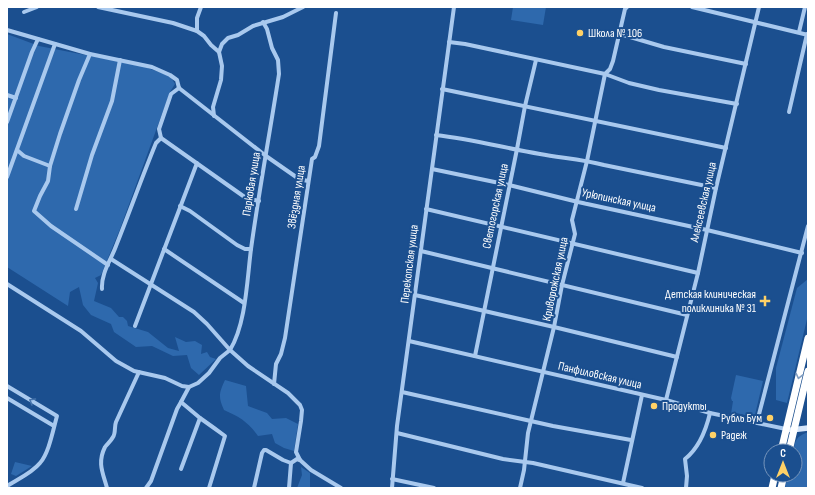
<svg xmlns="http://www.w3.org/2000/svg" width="815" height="495" font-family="'Sofia Sans Condensed',sans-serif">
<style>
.green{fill:#2e69ad}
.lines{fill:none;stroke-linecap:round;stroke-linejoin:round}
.street{stroke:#a9c9ee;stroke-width:4}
.secondary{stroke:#d6e6fa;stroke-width:5.5}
.highway{stroke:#fff;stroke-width:7}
.oneway{stroke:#829ec1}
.oneway2{stroke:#4674ac}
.poi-dot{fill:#ffd166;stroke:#1b4f8f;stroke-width:1.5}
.labels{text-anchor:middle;stroke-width:4;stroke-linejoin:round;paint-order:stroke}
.poi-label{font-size:12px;fill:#fff;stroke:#1b4f8f;text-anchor:start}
.street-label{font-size:12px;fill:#fff;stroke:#1b4f8f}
</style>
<rect width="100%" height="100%" fill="#1b4f8f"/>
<g class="green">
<polygon points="513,7 546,7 543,25 511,20"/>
<polygon points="7,34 39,46 142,66 170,76 175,84 170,92 120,229 101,275 95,278 98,283 94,301 111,308 119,317 123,317 127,321 128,326 148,332 168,348 179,351 175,337 186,342 195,341 202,345 201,354 207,352 210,357 216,359 199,375 191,368 187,355 173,356 152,346 136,347 114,332 111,324 91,315 83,305 79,287 70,292 68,306 7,267"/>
<polygon points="808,279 808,315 787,403 776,400 776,368 797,288"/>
<polygon points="736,375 763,381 754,419 751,418 750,416 736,413 735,415 731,414 733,401 732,401 731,398"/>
<path d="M225,380L246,386L248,406L267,413L272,419L286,418L298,424L294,451L284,448L275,443L272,434L258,436C248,422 240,417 224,410C218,397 219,393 225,380Z"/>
<path d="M808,432V488H785L788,475H795V451H793C796,439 796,437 808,432Z"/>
<polygon points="15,462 32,466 16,476 11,474"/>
<polygon points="301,467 310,473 310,488 297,488 302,475"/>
</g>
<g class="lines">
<g class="street">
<polyline points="98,7 173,23 197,31 204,36 211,45 219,52"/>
<polyline points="692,7 808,35"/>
<polyline points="24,12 37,7"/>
<polyline points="7,30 90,54 152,67 170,75 177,80 179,88"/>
<polyline points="197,31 197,18 201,7"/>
<polyline points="799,32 805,7"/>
<polyline points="620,34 664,47 746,64"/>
<polyline points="449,42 465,44 605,74 629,83 659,90 737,104"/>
<polyline points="90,54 79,80 60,134 50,166 48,181 40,196 34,211 51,226 108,265"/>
<polyline points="179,88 266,156 299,179 308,181"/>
<polyline points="442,89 726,148"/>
<polyline points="7,95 16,98"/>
<polyline points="789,112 807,34"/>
<polyline points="214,116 213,107 221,80 222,66 219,52 222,44 228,38 238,35 253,26 283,17 303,7"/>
<polyline points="7,122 32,52 38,39"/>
<path d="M436,135C471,139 505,148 540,154C561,158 582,159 604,165L716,188"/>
<polyline points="161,138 246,198 259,201"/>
<polyline points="17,150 24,156 50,166"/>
<polyline points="432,169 509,185 578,202 707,230 802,253"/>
<polyline points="7,177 55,44"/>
<polyline points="180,206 190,211 237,245 245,249 251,249"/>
<polyline points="76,209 92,155 112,101 120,60"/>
<polyline points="426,209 698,273"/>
<polyline points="164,249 244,303"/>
<polyline points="421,251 687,315"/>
<path d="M111,259L194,312L207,324L230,350C246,324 247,280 251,249C259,191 270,132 279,74L278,60L272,48L267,29L263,22"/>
<polyline points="7,284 81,331 116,361 134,371 165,378 182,386 189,387 198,383 209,373 220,358 230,350 248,366 288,393 300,405 302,410 301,421 296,452 300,460"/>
<path d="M102,289C101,273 111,260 116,246C130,211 142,177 156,143L161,138L159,129L171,94L179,88"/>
<polyline points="415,295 554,327 677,357"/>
<polyline points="135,326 197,163"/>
<polyline points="409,341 666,400 710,413 786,429"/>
<polyline points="475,356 517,149 525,106 536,60"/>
<polyline points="274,384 276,364 281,354 285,338 312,159 315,157 319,146 336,13"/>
<path d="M7,386L57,416C53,430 49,453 40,463C32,473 18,479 7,486"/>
<polyline points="189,387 181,402 200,418 214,428 225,436 209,488"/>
<polyline points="402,392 553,426 631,440"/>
<polyline points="7,398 54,426"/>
<polyline points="666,400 698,273 716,188 759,7"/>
<polyline points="757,422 808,226"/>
<polyline points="397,433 503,459 533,463 642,488"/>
<polyline points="181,469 200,418"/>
<polyline points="392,479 434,488"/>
<polyline points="623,483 642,395"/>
<path d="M107,488C103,473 97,463 105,447C107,444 111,441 113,437C116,433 114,427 116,422L139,372"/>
<polyline points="146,488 151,481 177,409 181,402"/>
<polyline points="254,488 262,453 264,450 266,450 283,460 291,463 297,459 300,460 311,470 341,488"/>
<polyline points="289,488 291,463"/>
<polyline points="392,488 397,426 454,7"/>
<polyline points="520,488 524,470 528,433 554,327 562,285 575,234 572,220 587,161 605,74 610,69 613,61 625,9 627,7"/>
<path d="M686,488L687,476L685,459C699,448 706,430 710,413"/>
</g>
<polyline class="secondary" points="791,430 808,428"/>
<g class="highway">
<polyline points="781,451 808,338"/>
<polyline points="789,451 808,371"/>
<polyline points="772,488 775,475"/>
<polyline points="781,488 784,475"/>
</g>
</g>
<defs><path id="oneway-chevron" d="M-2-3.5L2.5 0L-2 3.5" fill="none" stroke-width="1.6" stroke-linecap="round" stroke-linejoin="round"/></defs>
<use class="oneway" href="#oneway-chevron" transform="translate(799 376) rotate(103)"/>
<use class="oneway2" href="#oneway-chevron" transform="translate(32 401) rotate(-149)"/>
<g class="poi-dot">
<circle cx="580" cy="33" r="4"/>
<path d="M763 295h4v4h4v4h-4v4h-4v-4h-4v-4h4z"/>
<circle cx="654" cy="406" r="4"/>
<circle cx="770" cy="418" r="4"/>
<circle cx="713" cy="435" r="4"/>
</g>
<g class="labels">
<g class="poi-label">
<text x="588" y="37">Школа № 106</text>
<text x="756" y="298" text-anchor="end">Детская клиническая<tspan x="756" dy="14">поликлиника № 31</tspan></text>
<text x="662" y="410">Продукты</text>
<text x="762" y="422" text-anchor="end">Рубль Бум</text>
<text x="721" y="439">Радеж</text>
</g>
<g class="street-label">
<text transform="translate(251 184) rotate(-81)" y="4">Парковая улица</text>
<text transform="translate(296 197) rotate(-81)" y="4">Звёздная улица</text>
<text transform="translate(619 200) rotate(12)" y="4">Урюпинская улица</text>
<text transform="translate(703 202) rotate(-77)" y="4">Алексеевская улица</text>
<text transform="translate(495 206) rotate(-78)" y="4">Светогорская улица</text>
<text transform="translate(409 264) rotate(-83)" y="4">Перекопская улица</text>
<text transform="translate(555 279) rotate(-78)" y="4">Криворожская улица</text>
<text transform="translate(600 375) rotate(13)" y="4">Панфиловская улица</text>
</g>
</g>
<rect width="815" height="495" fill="none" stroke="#ffffff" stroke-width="16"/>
<g transform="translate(783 463)"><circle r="19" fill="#1b4f8f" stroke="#7695bc"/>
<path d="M0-3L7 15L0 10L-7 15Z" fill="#ffd166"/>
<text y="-6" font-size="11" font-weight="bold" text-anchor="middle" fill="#ffffff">С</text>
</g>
</svg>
